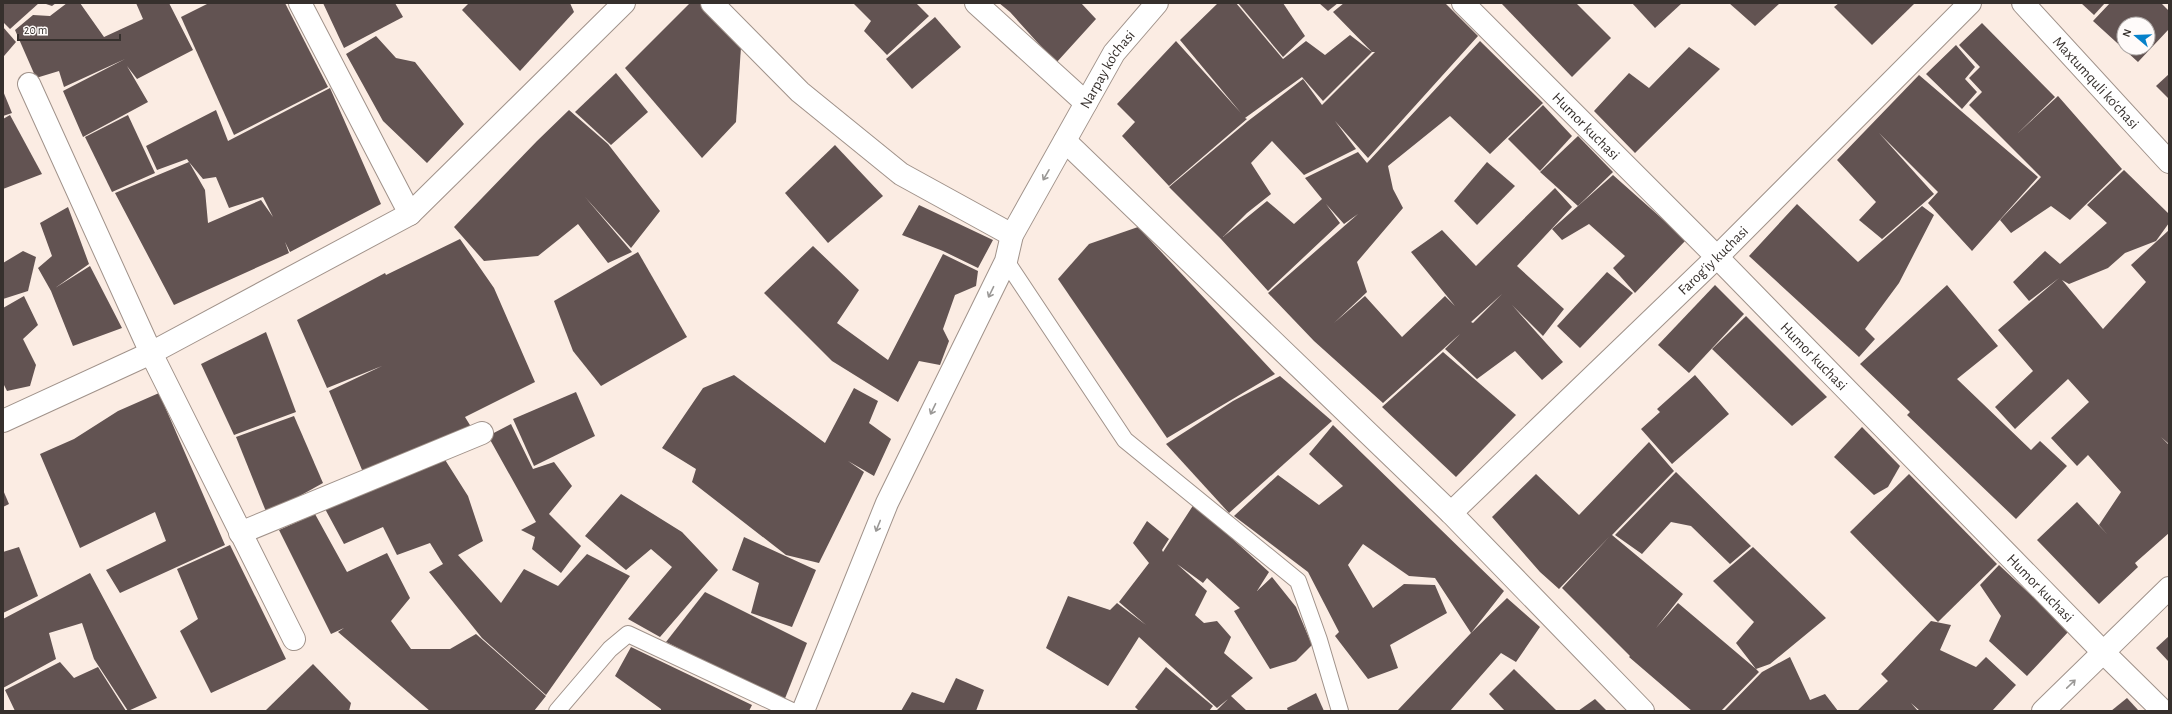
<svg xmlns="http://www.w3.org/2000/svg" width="2172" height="714" font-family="'Alegreya Sans',sans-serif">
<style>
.building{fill:#625352;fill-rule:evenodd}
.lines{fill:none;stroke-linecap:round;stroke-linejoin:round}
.service-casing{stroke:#a0928a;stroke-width:18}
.minor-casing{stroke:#a0928a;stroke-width:24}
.tertiary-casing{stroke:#a0928a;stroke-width:24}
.service{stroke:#fff;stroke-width:16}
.minor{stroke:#fff;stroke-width:22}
.tertiary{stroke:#fff;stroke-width:22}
.oneway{stroke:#9a9896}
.labels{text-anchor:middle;stroke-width:4;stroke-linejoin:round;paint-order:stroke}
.street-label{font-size:15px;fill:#36302d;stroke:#fffbfa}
</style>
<rect width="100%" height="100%" fill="#fbece3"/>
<g class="building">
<polygon points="3,3 39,3 10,29 3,22"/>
<polygon points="43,3 56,3 52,6"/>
<polygon points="67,3 80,3 104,37 143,19 136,3 169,3 193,50 137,79 127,66 148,102 83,137 63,91 125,59 64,87 59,71 36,78 15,30 33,15 50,16"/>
<polygon points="209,3 285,3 328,87 234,135 181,17"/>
<polygon points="323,3 395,3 403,17 344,48"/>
<polygon points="469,3 570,3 574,12 520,71 462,10"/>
<polygon points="690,3 703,3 741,47 736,122 702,158 625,68"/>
<polygon points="853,3 916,3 929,16 887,55 864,31 871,21"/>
<polygon points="999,3 1081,3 1096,19 1056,63 1010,12"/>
<path d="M1218,3H1236L1283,59L1306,41L1325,55L1350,35L1372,52L1333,12L1344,3H1445L1478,36L1368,158L1335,121L1356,149L1304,175L1272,141L1251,163L1271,194L1247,213L1223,237L1267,201L1294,224L1322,199L1305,178L1358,152L1367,163L1480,41L1543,103L1490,154L1450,116L1388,166L1393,189L1403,208L1357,262L1367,292L1334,323L1365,296L1402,337L1445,296L1455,306L1411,252L1442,230L1476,266L1555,188L1572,207L1517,266L1564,309L1543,336L1512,305L1563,362L1542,380L1515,351L1477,379L1445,349L1460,334L1383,403L1314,341L1268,293L1358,214L1344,224L1326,204L1340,223L1268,291L1221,239L1169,187L1248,121L1303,79L1322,105L1375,52H1372L1323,101L1302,77L1245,118L1247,119L1169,186L1122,136L1135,122L1117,104L1176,41L1241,113L1180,40ZM1502,294L1473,323L1471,322Z"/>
<polygon points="1238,3 1283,3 1305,36 1283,57"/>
<polygon points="1319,3 1338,3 1328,11"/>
<polygon points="1501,3 1576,3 1611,38 1572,77"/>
<polygon points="1632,3 1682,3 1655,28"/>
<polygon points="1729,3 1780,3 1755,26"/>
<polygon points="1839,3 1915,3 1872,45 1834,7"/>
<polygon points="2081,3 2105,3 2094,15"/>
<path d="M2110,3H2161L2169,11V29L2138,62L2093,21ZM2124,24H2148V48H2124Z"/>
<polygon points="935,17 961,47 912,89 886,59"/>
<polygon points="1982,23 2055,97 2017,134 2058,96 2122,169 2070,220 2051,206 2011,233 2000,220 2041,177 1969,105 1982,92 1969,78 1980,67 1959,45"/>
<polygon points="3,27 16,42 4,56 3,55"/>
<polygon points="376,36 396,58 415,62 464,124 427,163 383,121 346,54"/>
<polygon points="1956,45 1975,67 1965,79 1977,92 1962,109 1926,74"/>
<polygon points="1689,47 1720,69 1635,153 1594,111 1629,73 1649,88"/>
<polygon points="616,73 648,112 611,145 575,112"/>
<polygon points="2169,74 2169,99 2156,86"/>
<polygon points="1919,75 2038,177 1972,251 1928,203 1938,192 1879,133 1934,194 1882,239 1859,220 1876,202 1837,160"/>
<path d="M330,88L381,204L290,252L285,242L289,253L174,305L115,193L189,162L187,159L157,170L146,146L216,110L228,141ZM189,162L203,179L216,177L229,208L263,197L273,217L261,200L208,223L205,190Z"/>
<polygon points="3,91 12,113 3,116"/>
<polygon points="1543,105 1572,136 1540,171 1508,139"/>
<polygon points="569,110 608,144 660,211 631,248 585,197 632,252 608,263 578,224 538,256 484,261 454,227 537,141"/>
<polygon points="10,115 42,174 3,189 3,119"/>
<polygon points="128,115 155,173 112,192 85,137"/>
<polygon points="1578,136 1613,172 1578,206 1540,172"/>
<polygon points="835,145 883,196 828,243 785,193"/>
<polygon points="1487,162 1515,186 1477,225 1454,201"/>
<polygon points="2124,170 2169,214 2169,223 2156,241 2125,253 2108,268 2069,284 2062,280 2103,329 2146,282 2131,265 2169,230 2169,444 2161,437 2169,445 2169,533 2135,563 2138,567 2099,604 2037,540 2077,502 2107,534 2099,525 2121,492 2088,455 2077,466 2051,438 2089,402 2068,379 2015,429 1995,407 2033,371 1998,330 2059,278 2029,301 2013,282 2045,251 2060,264 2107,223 2087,205"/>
<polygon points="1613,175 1686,240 1635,293 1613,268 1625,256 1589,224 1562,240 1552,229"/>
<polygon points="1797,204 1858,262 1922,206 1934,215 1899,283 1865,329 1875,339 1859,357 1749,256"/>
<polygon points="919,205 993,240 978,268 943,251 902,235"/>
<polygon points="68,207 89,264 55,288 90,266 122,328 73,346 51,291 38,268 52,256 40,223"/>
<polygon points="1138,227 1275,374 1167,438 1058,279 1089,244"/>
<polygon points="460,239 494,288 535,382 465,417 473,430 365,477 329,391 382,366 327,388 297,320 385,273 386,275"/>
<polygon points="813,246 859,290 837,323 888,360 943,254 978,271 976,286 955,295 943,329 949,341 940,365 919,361 898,402 832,361 764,293"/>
<polygon points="23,251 36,257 28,291 3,299 3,263"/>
<polygon points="638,252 687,337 601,386 573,351 554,301"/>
<polygon points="1607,272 1633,293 1580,348 1557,326"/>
<polygon points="1715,285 1744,314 1689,373 1658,345"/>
<polygon points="1947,285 1998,346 1957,379 2031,450 2040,441 2067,466 2016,519 1907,415 1910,412 1860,364"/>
<polygon points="24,296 38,325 23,339 36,365 30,386 7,391 3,383 3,308"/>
<polygon points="1746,316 1827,397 1792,426 1712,349"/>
<polygon points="266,332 296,412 234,435 201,364"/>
<polygon points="1443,352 1516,415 1456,477 1382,407"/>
<polygon points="734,375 825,443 854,388 878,401 869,423 891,439 874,476 848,461 864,472 819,563 786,555 692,482 696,469 662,448 703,388"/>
<polygon points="1695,375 1729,414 1672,464 1641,429 1660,412 1657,409"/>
<polygon points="1280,376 1332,421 1229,513 1166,444 1233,401"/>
<polygon points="576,392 595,436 534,466 513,419"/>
<polygon points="159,393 225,545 120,593 106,570 166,541 155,512 80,548 40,454 74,439 118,411"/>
<polygon points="294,416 323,483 267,514 236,437"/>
<polygon points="511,424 533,469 554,462 572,486 549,514 581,546 561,573 532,549 535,537 521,530 536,522 488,436"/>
<polygon points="1333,425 1504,591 1471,633 1507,598 1540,627 1516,662 1501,653 1450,711 1397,711 1471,633 1435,578 1409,576 1363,544 1348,565 1373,608 1404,584 1435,585 1447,613 1390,645 1398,668 1368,679 1335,636 1339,632 1308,572 1234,516 1278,475 1319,505 1343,486 1309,454"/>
<polygon points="1862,427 1900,466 1888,487 1874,495 1834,457"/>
<polygon points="1649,442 1674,471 1612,535 1683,594 1656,628 1678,603 1756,669 1736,643 1754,622 1713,581 1753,547 1826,618 1770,664 1756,669 1759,672 1721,711 1692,711 1629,657 1630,656 1562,588 1609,537 1559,589 1540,572 1492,517 1536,474 1579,515"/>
<polygon points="442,455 468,496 483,541 458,555 501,603 524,569 558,586 587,554 630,576 546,695 482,638 429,572 443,564 430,543 397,555 383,527 344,544 324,507"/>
<polygon points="1676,472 1751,546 1730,564 1691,526 1671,522 1642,554 1615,535"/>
<polygon points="1909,474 1997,564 1938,622 1850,532"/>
<polygon points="3,490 9,504 3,507"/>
<polygon points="621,494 682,532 718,570 660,637 628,619 672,567 651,549 626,570 585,536"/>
<polygon points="1194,504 1269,572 1257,591 1272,577 1296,607 1312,645 1296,661 1270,669 1234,611 1240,608 1207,578 1203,583 1177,564 1207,591 1195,615 1204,623 1217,621 1231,637 1224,653 1253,678 1231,696 1247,711 1216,711 1228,699 1217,708 1139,637 1108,686 1046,648 1068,596 1110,610 1117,603 1146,625 1119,602 1149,563 1133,543 1147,521 1169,539 1162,550 1163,552"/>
<polygon points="315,514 347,572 387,553 410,598 391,621 411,649 450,649 476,634 546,696 534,711 430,711 338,632 344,628 331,634 279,530"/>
<polygon points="744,537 816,570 792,627 751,613 759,583 732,570"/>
<polygon points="230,545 286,659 211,693 180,631 198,619 177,569"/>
<polygon points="19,547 38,596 3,613 3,552"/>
<polygon points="1999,565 2069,631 2027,676 1989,641 2001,616 1980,585"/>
<polygon points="90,573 157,698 128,711 94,659 82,623 49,633 56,659 3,688 3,619"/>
<polygon points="705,592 807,643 784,701 666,642"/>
<polygon points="1931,621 1951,625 1940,650 1976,667 1986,657 2016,685 1992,711 1920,711 1911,703 1918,711 1857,711 1888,681 1881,674"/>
<polygon points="2169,636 2169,662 2156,648"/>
<polygon points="631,647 752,705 749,711 661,711 661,709 615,676"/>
<polygon points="1790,657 1810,700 1825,694 1838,711 1724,711 1762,672"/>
<polygon points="60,662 74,678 98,667 126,711 15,711 5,690"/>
<polygon points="313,664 351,703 349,711 265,711"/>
<polygon points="1166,667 1213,706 1209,711 1139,711 1135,707"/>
<polygon points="1514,669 1557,711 1505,711 1489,694"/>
<polygon points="956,678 984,690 976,711 901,711 912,692 944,703"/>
<polygon points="1316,693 1324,711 1288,711 1287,708"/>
<polygon points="2127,698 2139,711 2111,711"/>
<polygon points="1595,699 1607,711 1578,711"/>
</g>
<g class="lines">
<defs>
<g id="service">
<polyline points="1006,261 1125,440 1298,581 1319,640 1340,711"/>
<polyline points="557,711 610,649 628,634 792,711"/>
</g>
<g id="minor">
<polyline points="300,3 410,214"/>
<polyline points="712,3 800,92 901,174 1012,235"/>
<polyline points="976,3 1086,103"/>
<path id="s1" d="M1463,3L1717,257L2103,652L2163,711"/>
<path id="s2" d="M2023,3L2169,162"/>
<polyline points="29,84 151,353 294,639"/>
<polyline points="1065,141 1451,513 1643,711"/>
<polyline points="3,421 151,353 410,214 624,3"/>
<path id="s3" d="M1451,513L1717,257L1970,3"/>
<polyline points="240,533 482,433"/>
</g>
<g id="tertiary">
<path id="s4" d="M803,711L887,503L1006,261L1012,235L1114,53L1157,3"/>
<polyline points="2043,711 2169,588"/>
</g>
</defs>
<use href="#service" class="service-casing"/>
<use href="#minor" class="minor-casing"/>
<use href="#tertiary" class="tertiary-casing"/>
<use href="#service" class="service"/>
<use href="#minor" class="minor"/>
<use href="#tertiary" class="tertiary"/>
</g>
<defs><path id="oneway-shaft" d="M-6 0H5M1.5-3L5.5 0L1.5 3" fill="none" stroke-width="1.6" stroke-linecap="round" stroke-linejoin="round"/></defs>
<g class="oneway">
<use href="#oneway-shaft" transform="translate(1046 175) rotate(120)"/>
<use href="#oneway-shaft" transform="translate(991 292) rotate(116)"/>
<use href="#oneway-shaft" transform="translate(933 409) rotate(116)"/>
<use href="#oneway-shaft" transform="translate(878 526) rotate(112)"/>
<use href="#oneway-shaft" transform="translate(2071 684) rotate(-44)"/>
</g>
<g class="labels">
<g class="street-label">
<text dy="5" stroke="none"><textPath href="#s4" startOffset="712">Narpay ko'chasi</textPath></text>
<text dy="5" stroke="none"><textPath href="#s2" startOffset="108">Maxtumquli ko'chasi</textPath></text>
<text dy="5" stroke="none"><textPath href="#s1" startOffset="174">Humor kuchasi</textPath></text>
<text dy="5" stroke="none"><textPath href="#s3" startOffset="364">Farog'iy kuchasi</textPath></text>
<text dy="5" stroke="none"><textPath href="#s1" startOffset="498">Humor kuchasi</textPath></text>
<text dy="5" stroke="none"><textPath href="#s1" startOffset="822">Humor kuchasi</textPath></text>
</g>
</g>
<rect width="2172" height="714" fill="none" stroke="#36302d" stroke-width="8"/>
<g transform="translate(2136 36) rotate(289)"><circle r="19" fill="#fffbfa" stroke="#afaaa8"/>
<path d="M0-3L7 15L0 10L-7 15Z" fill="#0681ca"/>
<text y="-6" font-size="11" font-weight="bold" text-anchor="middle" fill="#36302d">N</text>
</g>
<path d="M18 34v6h102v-6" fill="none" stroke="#36302d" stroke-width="2"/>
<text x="24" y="34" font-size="12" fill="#36302d" stroke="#fffbfa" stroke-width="3" paint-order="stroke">20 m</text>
</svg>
